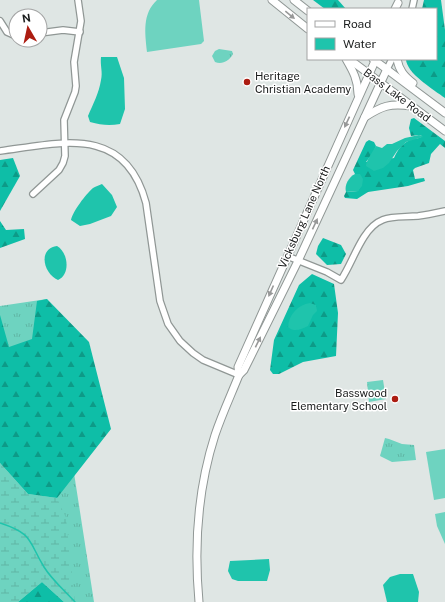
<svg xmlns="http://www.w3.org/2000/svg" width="445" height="602" font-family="'Public Sans',sans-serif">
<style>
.grass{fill:url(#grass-tufts)}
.forest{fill:url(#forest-firs)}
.wetland{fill:url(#wetland-marsh)}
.garden{fill:#6ed3c0}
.water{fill:#1fc4ac}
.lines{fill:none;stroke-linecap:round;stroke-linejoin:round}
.stream{stroke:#1fc4ac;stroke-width:1.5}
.minor-casing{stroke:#909795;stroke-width:8}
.major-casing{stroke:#909795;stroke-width:9}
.minor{stroke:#fff;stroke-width:5.5}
.major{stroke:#fff;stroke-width:7}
.oneway{fill:#989999}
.poi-dot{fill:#ac1c11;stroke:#fff;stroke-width:1.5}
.labels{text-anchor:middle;stroke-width:3;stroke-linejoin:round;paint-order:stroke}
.poi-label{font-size:11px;fill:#1a1c1c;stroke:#fff;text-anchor:start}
.street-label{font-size:11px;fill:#1a1c1c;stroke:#fff}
</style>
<defs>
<pattern id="grass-tufts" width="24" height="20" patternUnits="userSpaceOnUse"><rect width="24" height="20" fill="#6ed3c0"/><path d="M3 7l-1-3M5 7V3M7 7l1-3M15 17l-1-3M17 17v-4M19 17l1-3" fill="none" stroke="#5fb5a4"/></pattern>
<pattern id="forest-firs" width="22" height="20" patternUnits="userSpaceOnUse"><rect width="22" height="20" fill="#0ebea7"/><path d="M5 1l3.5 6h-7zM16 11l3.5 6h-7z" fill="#0d9a87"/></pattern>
<pattern id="wetland-marsh" width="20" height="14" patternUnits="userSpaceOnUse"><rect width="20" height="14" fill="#6ed3c0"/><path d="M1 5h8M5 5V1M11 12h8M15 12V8" fill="none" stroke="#5fb5a4"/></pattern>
</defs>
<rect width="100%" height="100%" fill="#dfe6e4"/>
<g class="grass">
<path d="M219,49L232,51L233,54C229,61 222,65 215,62L212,56L215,51Z"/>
<polygon points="47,299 94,602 0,602 0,306"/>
<polygon points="383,380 386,399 369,402 367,382"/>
<polygon points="385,438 389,439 402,444 414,445 416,460 392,462 380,456"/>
</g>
<g class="forest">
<polygon points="313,0 338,0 346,9 325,9"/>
<path d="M424,0H441L445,30V98C434,90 406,73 406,59H436V9H422Z"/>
<path d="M414,118L445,141V148L440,144L431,154L429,163L415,168L413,170L415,179L424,178L425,181L408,186L368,192L357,199L345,198L344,196L346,192L358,191L360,174H355L353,170L366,142L369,140L374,142L376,146L373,153L366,162L394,158C398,149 403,142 413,139C417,138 419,139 422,136L419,135L411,136L409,128L411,119Z"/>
<polygon points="13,158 20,176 0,211 0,160"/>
<polygon points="0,221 6,230 24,229 25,239 0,248"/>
<polygon points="323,238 341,245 346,254 341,264 327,265 316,254 318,246"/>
<polygon points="312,274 334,284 338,313 336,356 303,362 279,374 273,374 270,370 274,340 299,285"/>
<polygon points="47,299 89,342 111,429 57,498 28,494 0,463 0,315 9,347 32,339 37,301"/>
<polygon points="42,582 64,602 18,602"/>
</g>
<polygon class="wetland" points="0,463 28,494 57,498 66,518 75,602 64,602 42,582 18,602 0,602"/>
<g class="garden">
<path d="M157,0H199L204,41L201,44L147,52C145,33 142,14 157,0Z"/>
<polygon points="445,449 445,498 434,500 426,452"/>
<polygon points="445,512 445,544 437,526 435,514"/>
</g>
<g class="water">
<path d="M101,57H117L124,78L125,109L120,124C109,126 101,125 90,122L88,116C93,104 99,93 101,80C103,72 100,66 101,57Z"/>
<path d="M419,135L422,136L423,137L406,142L397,151L389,163L383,168L374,171L366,166C366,161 373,151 376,146L382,148L387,144H392L405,138Z"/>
<path d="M355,174H360L363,179L362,186L358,191L346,192C344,185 349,177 355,174Z"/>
<path d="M102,184L112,195L117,207L111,216L90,224L80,226L71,220C73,211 86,194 93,188C96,186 100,185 102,184Z"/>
<path d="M57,246C68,252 71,274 58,280C44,274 37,249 57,246Z"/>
<path d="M310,303L316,305L317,311L313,315L308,326C301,329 295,333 288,327C289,314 298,305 310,303Z"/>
<polygon points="269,559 270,570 267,581 238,581 232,579 228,571 230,561"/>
<polygon points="400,574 413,574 419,592 418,602 387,602 383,585 390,577"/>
</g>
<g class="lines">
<path class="stream" d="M0,523C34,534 28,541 44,567C52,580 65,591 75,602"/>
<defs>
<g id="minor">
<polyline points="412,9 414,0"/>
<polyline points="0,21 7,32 16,36"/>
<polyline points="40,33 63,30 80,32"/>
<polyline points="387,69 392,59"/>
<path d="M0,151C61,143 125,124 146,203L160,301L168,324L180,341L193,353L203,360L239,375"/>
<polyline points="33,194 59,170 63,163 65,156 64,120 75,92 76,86 74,62 81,21 78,0"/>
<path d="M287,256L327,272L341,280C350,266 355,251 364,237C379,213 394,218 418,216C427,215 436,213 445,211"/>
</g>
<g id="major">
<polyline points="272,0 308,29"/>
<polyline points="294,0 308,11"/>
<polyline points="395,9 398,3"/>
<path d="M346,59C353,71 358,80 358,94"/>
<polyline points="349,59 445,131"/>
<polyline points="373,59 445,113"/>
<path d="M397,59C399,70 404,76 413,83"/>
<path d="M365,117C382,106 390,103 411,106"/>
<polyline points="239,375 238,367 375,61"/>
<path d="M199,602C194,547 198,488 215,435C222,414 231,395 239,375L244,370L298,261L387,69"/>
</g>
</defs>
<use href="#minor" class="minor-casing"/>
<use href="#major" class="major-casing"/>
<use href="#minor" class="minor"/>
<use href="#major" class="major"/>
</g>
<defs><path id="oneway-solid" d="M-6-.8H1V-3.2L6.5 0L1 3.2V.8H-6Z"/></defs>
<g class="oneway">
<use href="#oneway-solid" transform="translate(290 15) rotate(39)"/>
<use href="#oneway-solid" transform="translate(347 122) rotate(115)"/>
<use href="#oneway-solid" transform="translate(315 224) rotate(-65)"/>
<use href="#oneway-solid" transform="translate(271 291) rotate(114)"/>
<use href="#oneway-solid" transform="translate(258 342) rotate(-64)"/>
</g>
<g class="poi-dot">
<circle cx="247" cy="82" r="4"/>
<circle cx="395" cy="399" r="4"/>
</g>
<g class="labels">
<g class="poi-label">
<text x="255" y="80">Heritage<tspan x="255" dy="13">Christian Academy</tspan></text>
<text x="387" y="397" text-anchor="end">Basswood<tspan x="387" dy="13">Elementary School</tspan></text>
</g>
<g class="street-label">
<text transform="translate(397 95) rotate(37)" y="4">Bass Lake Road</text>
<text transform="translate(304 217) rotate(-66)" y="4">Vicksburg Lane North</text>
</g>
</g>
<rect x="307" y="8" width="130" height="52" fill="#ffffff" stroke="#a3a4a4"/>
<rect x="315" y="21" width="20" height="6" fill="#ffffff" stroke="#a3a4a4"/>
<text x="343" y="28" font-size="12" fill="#1a1c1c">Road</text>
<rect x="315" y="38" width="20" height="12" fill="#1fc4ac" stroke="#a3a4a4"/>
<text x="343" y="48" font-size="12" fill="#1a1c1c">Water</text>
<g transform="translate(28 28) rotate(351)"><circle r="19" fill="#ffffff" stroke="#a3a4a4"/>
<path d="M0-3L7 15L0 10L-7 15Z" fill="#ac1c11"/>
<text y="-6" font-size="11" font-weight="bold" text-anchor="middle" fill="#1a1c1c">N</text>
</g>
</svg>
